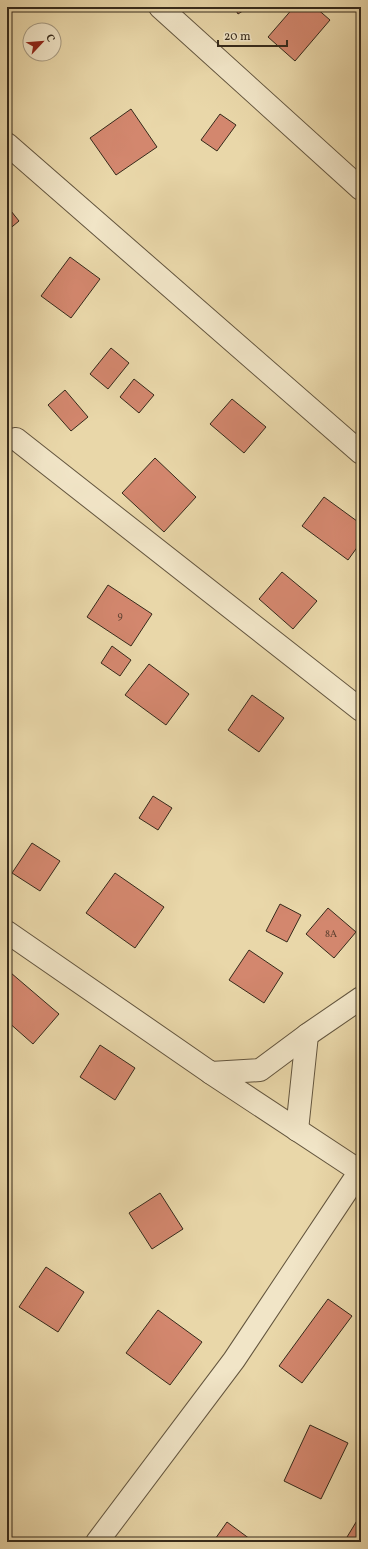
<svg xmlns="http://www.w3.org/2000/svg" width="368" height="1549" font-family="Vollkorn,serif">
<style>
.building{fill:#d3876e;stroke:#362a1b}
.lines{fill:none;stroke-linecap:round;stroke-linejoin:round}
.minor-casing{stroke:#63553e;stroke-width:24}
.minor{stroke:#f1e5c7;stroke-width:22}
.labels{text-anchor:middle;stroke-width:4;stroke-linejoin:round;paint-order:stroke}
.number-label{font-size:10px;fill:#5d4130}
</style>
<rect width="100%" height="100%" fill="#e9d7a9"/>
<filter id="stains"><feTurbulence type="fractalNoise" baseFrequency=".005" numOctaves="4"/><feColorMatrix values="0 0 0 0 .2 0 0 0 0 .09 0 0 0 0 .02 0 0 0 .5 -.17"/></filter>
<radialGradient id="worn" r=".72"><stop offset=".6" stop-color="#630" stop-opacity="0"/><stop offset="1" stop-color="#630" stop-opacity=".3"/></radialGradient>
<g class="building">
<polygon points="234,7 249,7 238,14"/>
<polygon points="294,7 315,7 330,20 295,61 268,37"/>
<polygon points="131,109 157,147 116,175 90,138"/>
<polygon points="220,114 236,125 217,151 201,140"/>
<polygon points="7,206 19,221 7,231"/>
<polygon points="70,257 100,279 71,318 41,296"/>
<polygon points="111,348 129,363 108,389 90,374"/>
<polygon points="134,379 154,395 139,413 120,397"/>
<polygon points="65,390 88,417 71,431 48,405"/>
<polygon points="232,399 266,427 244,453 210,424"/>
<polygon points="155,458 196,497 164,532 122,493"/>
<polygon points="324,497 361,524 361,542 348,560 302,526"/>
<polygon points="282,572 317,601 293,629 259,599"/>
<polygon points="108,585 152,614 131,646 87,617"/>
<polygon points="112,646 131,660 120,676 101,663"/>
<polygon points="149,664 189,694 166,725 125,695"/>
<polygon points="252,695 284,718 259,752 228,730"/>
<polygon points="153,796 172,808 158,830 139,818"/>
<polygon points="32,843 60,861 40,891 12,873"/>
<polygon points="115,873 164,907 135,948 86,913"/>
<polygon points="280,904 301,915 287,942 266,931"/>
<polygon points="328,908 356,932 334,958 306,934"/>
<polygon points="249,950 283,973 264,1003 229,980"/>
<polygon points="11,973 59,1014 33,1044 7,1021 7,978"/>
<polygon points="100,1045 135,1068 115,1100 80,1077"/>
<polygon points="160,1193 183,1229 152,1249 129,1213"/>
<polygon points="46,1267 84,1292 58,1332 19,1307"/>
<polygon points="328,1299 352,1316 302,1383 279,1366"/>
<polygon points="158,1310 202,1342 170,1385 126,1353"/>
<polygon points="310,1425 348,1443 321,1499 284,1481"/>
<polygon points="361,1514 361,1542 344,1542"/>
<polygon points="227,1522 254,1542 213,1542"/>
</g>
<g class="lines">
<defs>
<g id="minor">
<polyline points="160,7 361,189"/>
<polyline points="7,144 361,453"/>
<polyline points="16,439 361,710"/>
<polyline points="7,932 211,1073 260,1070 307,1035 361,998"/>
<polyline points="211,1073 361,1172"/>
<polyline points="297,1130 307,1035"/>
<polyline points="97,1542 234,1360 360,1171"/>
</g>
</defs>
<use href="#minor" class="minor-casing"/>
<use href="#minor" class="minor"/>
</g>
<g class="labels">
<g class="number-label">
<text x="120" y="619">9</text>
<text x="331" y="937">8А</text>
</g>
</g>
<rect width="368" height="1549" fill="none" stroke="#e9d7a9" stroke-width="24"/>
<rect x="8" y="8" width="352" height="1533" fill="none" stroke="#362a1b" stroke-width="2"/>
<rect x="12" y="12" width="344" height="1525" fill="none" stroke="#362a1b"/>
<g transform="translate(42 42) rotate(64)"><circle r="19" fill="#f1e5c7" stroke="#a69a82"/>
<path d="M0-3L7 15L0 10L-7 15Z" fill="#8f2418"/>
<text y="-6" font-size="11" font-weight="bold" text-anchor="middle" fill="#362a1b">С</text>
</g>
<path d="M218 40v6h69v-6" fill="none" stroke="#362a1b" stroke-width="2"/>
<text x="224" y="40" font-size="12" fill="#362a1b" stroke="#f1e5c7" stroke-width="3" paint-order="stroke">20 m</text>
<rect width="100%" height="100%" filter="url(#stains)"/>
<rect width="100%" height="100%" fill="url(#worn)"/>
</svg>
